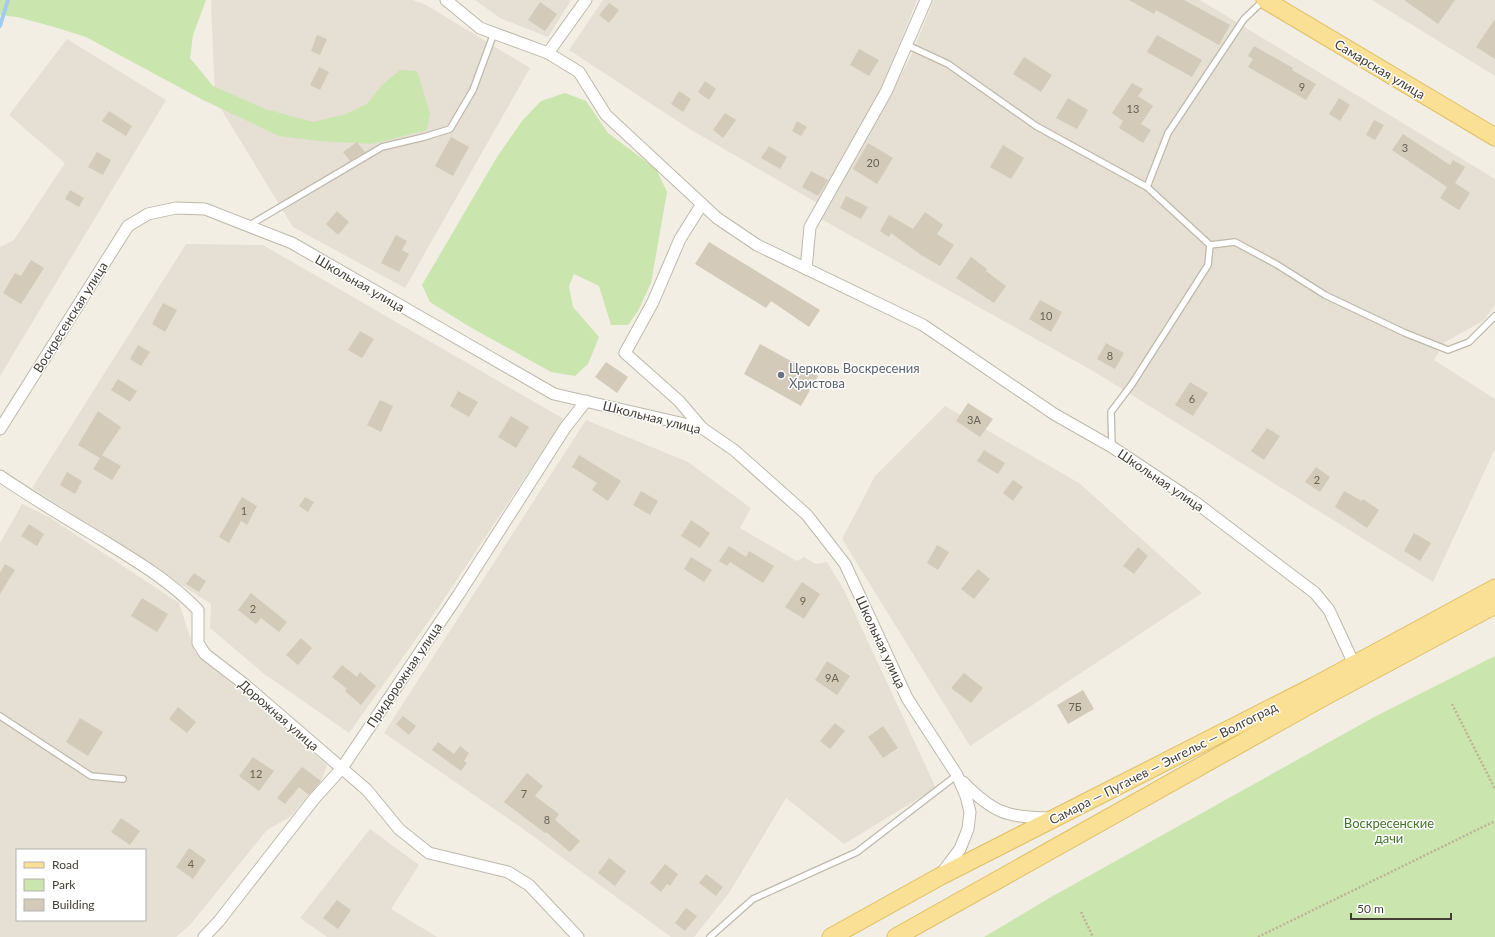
<svg xmlns="http://www.w3.org/2000/svg" width="1495" height="937" font-family="Lato,sans-serif">
<style>
.residential{fill:#e5e0d3;fill-rule:evenodd}
.green{fill:#cae5ae}
.lines{fill:none;stroke-linecap:round;stroke-linejoin:round}
.stream{stroke:#a2cced;stroke-width:4}
.building{fill:#d3caba}
.service-casing{stroke:#bfb9aa;stroke-width:8}
.minor-casing{stroke:#bfb9aa;stroke-width:13}
.primary-casing{stroke:#dfbe65;stroke-width:19}
.path{stroke:#beb299;stroke-width:2.5;stroke-dasharray:2 2;stroke-linecap:butt}
.service{stroke:#fff;stroke-width:5.5}
.minor{stroke:#fff;stroke-width:11}
.primary{stroke:#fae094;stroke-width:17}
.worship-dot{fill:#6b7280;stroke:#fff;stroke-width:1.5}
.labels{text-anchor:middle;stroke-width:3;stroke-linejoin:round;paint-order:stroke}
.number-label{font-size:11px;fill:#676156}
.street-label{font-size:13px;fill:#433e34;stroke:#fff}
.worship-label{font-size:13px;fill:#5b616d;stroke:#fff;text-anchor:start}
.park-label{font-size:13px;fill:#43732a;stroke:#fff}
</style>
<rect width="100%" height="100%" fill="#f2eee4"/>
<g class="residential">
<polygon points="211,0 413,0 426,5 530,68 405,288 293,227 215,99"/>
<polygon points="475,0 571,0 548,37 500,18"/>
<polygon points="603,0 917,0 880,92 817,203 688,128 569,50"/>
<polygon points="934,0 1200,0 1495,179 1495,305 1483,321 1445,342 1434,360 1495,399 1495,449 1433,582 1093,371 821,219 910,58"/>
<polygon points="1372,0 1495,0 1495,76"/>
<polygon points="67,39 166,100 0,376 0,247 14,240 65,163 9,115"/>
<polygon points="186,244 263,245 564,419 438,608 349,733 263,673 210,628 211,604 32,488"/>
<polygon points="945,406 1079,483 1202,593 970,746 842,539 875,476"/>
<polygon points="586,420 688,462 751,508 740,528 797,561 804,557 816,564 827,562 844,590 936,788 844,844 786,798 729,893 694,937 671,937 519,826 384,733"/>
<path d="M22,504L49,517L179,603L195,652L327,765L322,779L290,817L267,830L190,925L176,937H0V543ZM17,850H145V920H17Z"/>
<polygon points="370,829 419,865 391,909 437,937 327,937 300,918"/>
</g>
<g class="green">
<polygon points="0,0 206,0 193,35 190,58 213,86 265,109 313,122 346,114 367,104 382,85 400,70 417,71 430,113 427,130 372,144 318,141 279,136 203,100 86,37 51,26 17,17 0,15"/>
<polygon points="565,93 586,101 608,133 656,169 667,192 651,283 638,311 628,325 611,325 599,286 574,274 569,286 573,307 599,337 588,364 575,376 551,372 470,327 430,302 422,285 497,157 522,121 541,101"/>
<polygon points="1495,656 1495,937 984,937 1051,897 1376,716"/>
</g>
<g class="lines">
<polyline class="stream" points="0,26 8,0"/>
</g>
<g class="building">
<polygon points="1129,0 1184,0 1230,25 1219,45 1156,10 1154,14"/>
<polygon points="1404,0 1455,0 1438,24"/>
<polygon points="540,2 557,14 545,31 528,20"/>
<polygon points="609,3 619,10 609,23 599,15"/>
<polygon points="1495,19 1495,59 1476,47"/>
<polygon points="317,35 327,39 320,55 311,51"/>
<polygon points="1157,35 1202,60 1192,77 1147,52"/>
<polygon points="1254,46 1293,68 1292,70 1316,84 1306,100 1248,67 1253,59 1248,56"/>
<polygon points="859,49 879,60 869,76 850,65"/>
<polygon points="1024,57 1052,75 1041,92 1013,74"/>
<polygon points="319,67 329,72 320,90 310,85"/>
<polygon points="705,81 716,89 709,100 698,92"/>
<polygon points="1132,83 1143,89 1138,96 1153,106 1141,124 1151,130 1143,143 1119,128 1123,121 1112,113"/>
<polygon points="679,91 691,99 683,112 671,104"/>
<polygon points="1068,98 1088,110 1077,129 1056,118"/>
<polygon points="1339,98 1350,105 1340,121 1329,114"/>
<polygon points="109,111 132,126 126,136 102,121"/>
<polygon points="725,113 736,120 723,138 713,130"/>
<polygon points="1374,120 1384,125 1375,140 1366,135"/>
<polygon points="797,121 807,127 801,136 792,131"/>
<polygon points="1403,134 1450,165 1453,160 1465,167 1455,183 1470,193 1459,210 1440,198 1447,187 1392,150"/>
<polygon points="451,137 469,147 453,176 435,166"/>
<polygon points="357,142 365,152 350,161 343,152"/>
<polygon points="868,143 893,158 877,184 853,169"/>
<polygon points="1003,145 1024,158 1011,179 990,167"/>
<polygon points="769,146 787,157 780,169 761,158"/>
<polygon points="97,152 111,160 103,175 88,167"/>
<polygon points="811,171 828,180 818,196 802,187"/>
<polygon points="70,190 84,198 79,207 65,199"/>
<polygon points="846,196 868,207 861,219 840,208"/>
<polygon points="337,211 349,222 338,235 326,224"/>
<polygon points="925,212 943,225 937,234 954,245 940,266 921,255 891,233 889,237 880,231 889,215 913,229"/>
<polygon points="396,235 407,241 402,250 409,254 399,272 381,263"/>
<polygon points="709,242 820,310 809,327 771,301 766,308 695,264"/>
<polygon points="971,257 987,269 986,271 1006,286 994,303 956,278"/>
<polygon points="31,260 44,268 21,304 3,293 15,273 21,276"/>
<polygon points="1040,300 1062,312 1051,332 1029,319"/>
<polygon points="163,303 177,310 165,332 152,324"/>
<polygon points="360,331 374,339 362,358 348,350"/>
<polygon points="1106,343 1124,353 1115,369 1097,359"/>
<polygon points="760,344 818,376 801,406 744,374"/>
<polygon points="138,345 150,352 141,366 130,359"/>
<polygon points="606,362 628,377 617,393 595,377"/>
<polygon points="118,379 137,391 130,402 111,390"/>
<polygon points="1190,382 1208,393 1193,416 1175,405"/>
<polygon points="458,391 478,402 469,417 450,406"/>
<polygon points="380,400 393,406 381,432 367,425"/>
<polygon points="968,403 993,419 980,437 956,421"/>
<polygon points="98,411 121,427 102,455 121,466 112,480 93,469 100,458 78,445"/>
<polygon points="511,416 529,427 516,448 498,437"/>
<polygon points="1267,428 1280,436 1264,460 1251,451"/>
<polygon points="984,450 1005,463 998,474 977,461"/>
<polygon points="579,455 621,481 608,501 592,490 597,483 572,467"/>
<polygon points="1316,467 1330,477 1320,492 1305,482"/>
<polygon points="67,472 82,481 75,494 60,485"/>
<polygon points="1013,480 1023,487 1013,501 1003,493"/>
<polygon points="641,491 658,501 650,515 633,505"/>
<polygon points="1344,491 1362,501 1363,499 1379,510 1367,528 1335,507"/>
<polygon points="242,497 257,506 247,525 241,521 229,543 219,537"/>
<polygon points="305,497 314,502 308,512 299,506"/>
<polygon points="691,520 710,533 700,548 681,536"/>
<polygon points="29,524 44,534 37,546 21,536"/>
<polygon points="1414,533 1431,543 1420,561 1404,551"/>
<polygon points="937,545 949,552 938,570 927,563"/>
<polygon points="729,546 746,557 749,551 774,566 763,583 730,562 727,566 719,561"/>
<polygon points="1138,547 1148,556 1134,574 1123,566"/>
<polygon points="691,557 712,570 704,582 684,569"/>
<polygon points="5,564 15,570 0,594 0,573"/>
<polygon points="978,569 990,579 974,599 961,589"/>
<polygon points="194,573 206,581 199,592 186,584"/>
<polygon points="802,582 820,594 804,619 785,607"/>
<polygon points="251,593 287,622 279,632 261,618 256,624 238,610"/>
<polygon points="142,598 168,614 157,632 131,616"/>
<polygon points="301,638 312,648 298,665 286,655"/>
<polygon points="827,661 850,676 837,695 815,680"/>
<polygon points="342,665 357,677 360,672 376,686 361,705 345,691 347,689 332,677"/>
<polygon points="964,673 983,688 971,703 951,688"/>
<polygon points="1083,690 1094,709 1068,724 1057,705"/>
<polygon points="178,707 196,722 187,733 169,719"/>
<polygon points="403,716 416,726 409,735 396,724"/>
<polygon points="80,718 103,732 88,756 66,742"/>
<polygon points="835,723 845,731 830,749 820,741"/>
<polygon points="883,726 898,748 883,758 868,737"/>
<polygon points="438,742 454,754 460,746 469,753 464,761 467,763 461,771 432,750"/>
<polygon points="253,757 274,771 259,791 239,776"/>
<polygon points="302,767 321,781 309,795 299,787 285,804 277,798"/>
<polygon points="527,773 543,786 535,796 559,814 555,820 580,841 570,852 546,832 545,833 504,802"/>
<polygon points="121,818 140,831 130,845 111,832"/>
<polygon points="189,848 206,860 193,879 176,867"/>
<polygon points="609,858 626,871 615,886 598,873"/>
<polygon points="665,864 678,874 670,886 667,884 661,892 650,883"/>
<polygon points="706,874 723,887 716,896 699,883"/>
<polygon points="337,900 351,910 338,929 323,918"/>
<polygon points="686,908 697,916 685,931 675,923"/>
</g>
<g class="lines">
<defs>
<g id="service">
<polyline points="907,45 948,64 1036,126 1147,187 1210,245 1235,242 1276,264 1325,295 1405,333 1448,350 1469,342 1495,316"/>
<polyline points="1147,187 1168,133 1244,19 1264,0"/>
<polyline points="248,226 382,147 424,137 450,129 473,90 494,33"/>
<polyline points="1112,447 1111,412 1132,384 1208,265 1210,245"/>
<polyline points="0,716 91,776 123,779"/>
<polyline points="710,937 753,899 857,852 957,775"/>
</g>
<g id="minor">
<polyline points="446,0 480,28 548,53 579,72 606,115 717,218 757,245 923,325 1054,414 1112,447 1195,502 1315,593 1329,610 1354,664"/>
<polyline points="548,53 586,0"/>
<polyline points="702,204 680,239 653,302 625,353 679,401 702,428"/>
<polyline points="806,269 810,227 886,92 926,0"/>
<polyline points="0,429 128,226 148,214 176,208 205,209 292,243 554,394 702,428 734,450 807,515 845,564 907,698 957,775 966,796 970,812 968,829 960,849 941,874"/>
<path d="M0,476C31,497 62,516 94,535C130,557 168,579 198,610V643L205,654L244,684L367,790L399,829L429,853L508,872L529,885L578,937"/>
<path d="M963,782C993,813 1008,818 1052,818"/>
<polyline points="204,937 219,921 314,799 342,768 459,594 565,428 586,401"/>
</g>
<g id="primary">
<polyline points="1265,0 1495,137"/>
<polyline points="831,937 939,877 1316,685 1495,588"/>
<polyline points="896,937 1322,698 1495,605"/>
</g>
</defs>
<use href="#service" class="service-casing"/>
<use href="#minor" class="minor-casing"/>
<use href="#primary" class="primary-casing"/>
<g class="path">
<polyline points="1452,704 1495,789"/>
<polyline points="1081,912 1093,937"/>
<polyline points="1258,937 1495,821"/>
</g>
<use href="#service" class="service"/>
<use href="#minor" class="minor"/>
<use href="#primary" class="primary"/>
</g>
<circle class="worship-dot" cx="781" cy="375" r="4"/>
<g class="labels">
<g class="number-label">
<text x="1302" y="91">9</text>
<text x="1133" y="113">13</text>
<text x="1405" y="152">3</text>
<text x="873" y="167">20</text>
<text x="1046" y="320">10</text>
<text x="1110" y="360">8</text>
<text x="1192" y="403">6</text>
<text x="974" y="424">3А</text>
<text x="1317" y="484">2</text>
<text x="244" y="515">1</text>
<text x="803" y="605">9</text>
<text x="253" y="613">2</text>
<text x="832" y="682">9А</text>
<text x="1075" y="711">7Б</text>
<text x="256" y="778">12</text>
<text x="524" y="798">7</text>
<text x="547" y="824">8</text>
<text x="191" y="868">4</text>
</g>
<g class="street-label">
<text transform="translate(1380 69) rotate(31)" y="5">Самарская улица</text>
<text transform="translate(360 283) rotate(30)" y="5">Школьная улица</text>
<text transform="translate(70 317) rotate(-58)" y="5">Воскресенская улица</text>
<text transform="translate(652 417) rotate(14)" y="5">Школьная улица</text>
<text transform="translate(1161 480) rotate(34)" y="5">Школьная улица</text>
<text transform="translate(881 642) rotate(65)" y="5">Школьная улица</text>
<text transform="translate(404 675) rotate(-56)" y="5">Придорожная улица</text>
<text transform="translate(279 715) rotate(41)" y="5">Дорожная улица</text>
<text transform="translate(1163 763) rotate(-27)" y="5">Самара — Пугачев — Энгельс — Волгоград</text>
</g>
<g class="worship-label">
<text x="789" y="373">Церковь Воскресения<tspan x="789" dy="15">Христова</tspan></text>
</g>
<g class="park-label">
<text x="1389" y="828">Воскресенские<tspan x="1389" dy="15">дачи</tspan></text>
</g>
</g>
<rect x="16" y="849" width="130" height="72" fill="#ffffff" stroke="#b4b2ae"/>
<rect x="24" y="862" width="20" height="6" fill="#fae094" stroke="#b4b2ae"/>
<text x="52" y="869" font-size="12" fill="#433e34">Road</text>
<rect x="24" y="879" width="20" height="12" fill="#cae5ae" stroke="#b4b2ae"/>
<text x="52" y="889" font-size="12" fill="#433e34">Park</text>
<rect x="24" y="899" width="20" height="12" fill="#d3caba" stroke="#b4b2ae"/>
<text x="52" y="909" font-size="12" fill="#433e34">Building</text>
<path d="M1351 913v6h100v-6" fill="none" stroke="#433e34" stroke-width="2"/>
<text x="1357" y="913" font-size="12" fill="#433e34" stroke="#ffffff" stroke-width="3" paint-order="stroke">50 m</text>
</svg>
